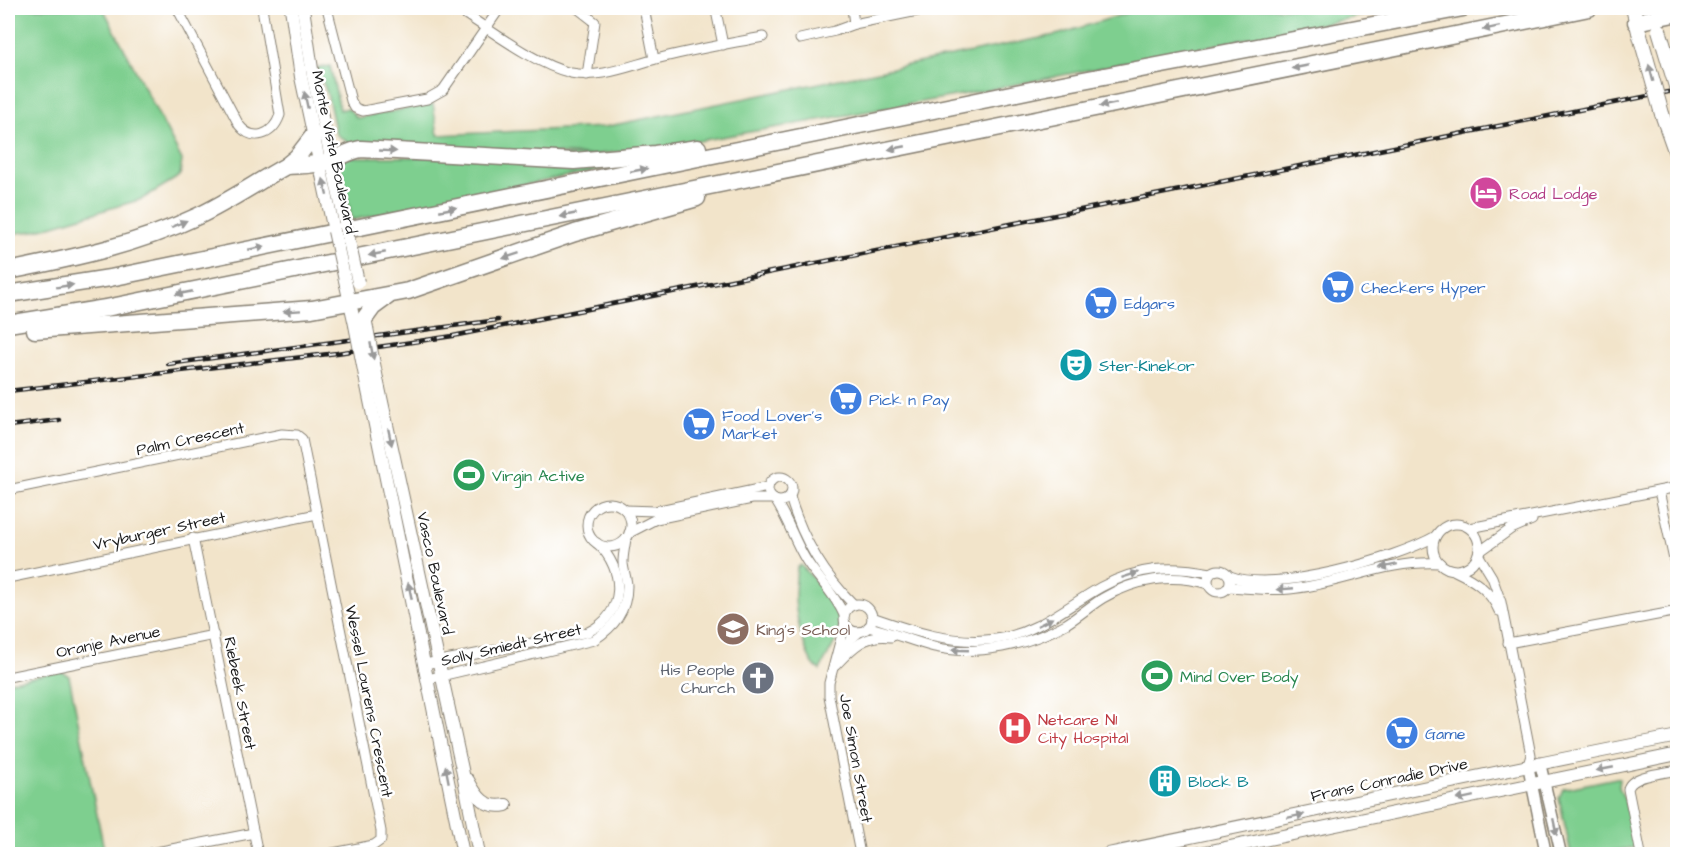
<svg xmlns="http://www.w3.org/2000/svg" width="1685" height="862" font-family="'Architects Daughter',sans-serif">
<style>
.green{fill:#7ecf8f;stroke:#4d7656;stroke-width:1.5}
.lines{fill:none;stroke-linecap:round;stroke-linejoin:round}
.minor-casing{stroke:#878073;stroke-width:11}
.tertiary-casing{stroke:#878073;stroke-width:13}
.secondary-casing{stroke:#878073;stroke-width:14}
.primary-casing{stroke:#878073;stroke-width:16}
.motorway-casing{stroke:#878073;stroke-width:19}
.minor{stroke:#fff;stroke-width:9}
.tertiary{stroke:#fff;stroke-width:10}
.secondary{stroke:#fff;stroke-width:12}
.primary{stroke:#fff;stroke-width:14}
.motorway{stroke:#fff;stroke-width:16}
.rail-casing{stroke:#1c1c1c;stroke-width:4.5}
.rail{stroke:#fff;stroke-width:2;stroke-dasharray:7;stroke-linecap:butt}
.secondary-bridge-casing{stroke:#878073;stroke-width:14;stroke-linecap:butt}
.primary-bridge-casing{stroke:#878073;stroke-width:16;stroke-linecap:butt}
.secondary-bridge{stroke:#fff;stroke-width:12}
.primary-bridge{stroke:#fff;stroke-width:14}
.oneway{fill:#999}
.labels{text-anchor:middle;stroke-width:5;stroke-linejoin:round;paint-order:stroke}
.street-label{font-size:16px;fill:#1c1c1c;stroke:#fff}
.hotel-label{font-size:16px;fill:#b23c85;stroke:#fff;text-anchor:start}
.shop-label{font-size:16px;fill:#366cbe;stroke:#fff;text-anchor:start}
.culture-label{font-size:16px;fill:#0d838f;stroke:#fff;text-anchor:start}
.leisure-label{font-size:16px;fill:#27864d;stroke:#fff;text-anchor:start}
.education-label{font-size:16px;fill:#785e54;stroke:#fff;text-anchor:start}
.worship-label{font-size:16px;fill:#5b616d;stroke:#fff;text-anchor:end}
.health-label{font-size:16px;fill:#be3a42;stroke:#fff;text-anchor:start}
</style>
<rect width="100%" height="100%" fill="#fff"/>
<filter id="ink" filterUnits="userSpaceOnUse"><feTurbulence type="fractalNoise" baseFrequency=".0167" numOctaves="2"/><feDisplacementMap in="SourceGraphic" scale="12" xChannelSelector="R" yChannelSelector="G"/><feConvolveMatrix kernelMatrix="1 2 1 2 8 2 1 2 1" color-interpolation-filters="sRGB"/></filter>
<filter id="wash" filterUnits="userSpaceOnUse"><feTurbulence type="fractalNoise" baseFrequency=".008" numOctaves="4" result="noise"/><feDisplacementMap in="SourceGraphic" scale="24" xChannelSelector="R" yChannelSelector="G"/><feGaussianBlur stdDeviation="1.35" result="paint"/><feColorMatrix in="noise" values="0 0 0 0 0 0 0 0 0 0 0 0 0 0 0 0 0 1.4 0 .05"/><feComposite in="paint" operator="in"/></filter>
<g filter="url(#wash)">
<rect width="100%" height="100%" fill="#f2e4ca"/>
<g class="green">
<polygon points="8,8 103,8 182,160 180,176 142,199 34,231 8,234"/>
<polygon points="1143,8 1402,8 972,93 665,147 589,155 349,143 336,134 327,93 317,68 330,66 340,110 348,108 357,118 433,104 438,135 604,127 1060,34"/>
<polygon points="668,156 352,220 340,163 343,157"/>
<path d="M801,565C818,585 848,608 837,637C833,648 825,659 820,670C805,663 795,613 795,596C795,587 796,577 797,568Z"/>
<polygon points="60,671 69,676 105,854 8,854 8,682"/>
<polygon points="1616,778 1620,779 1619,787 1625,801 1636,847 1597,854 1571,854 1559,798 1563,789"/>
</g>
</g>
<g filter="url(#ink)">
<g class="lines">
<defs>
<g id="minor">
<path d="M177,8L239,125C253,143 273,135 280,115L262,8"/>
<polyline points="327,8 351,101 355,108 363,111 427,99 443,90 500,8"/>
<path d="M456,8C489,29 534,64 571,73C599,79 629,66 656,59C691,50 727,44 763,37"/>
<polyline points="577,8 595,22 587,75"/>
<polyline points="644,8 654,59"/>
<polyline points="852,8 854,24"/>
<polyline points="716,11 723,45"/>
<polyline points="800,39 835,31 854,24 932,8"/>
<circle cx="780" cy="489" r="12"/>
<polyline points="8,490 282,434 297,435 302,439 381,831 381,840 374,845 328,854"/>
<polyline points="1659,491 1678,578"/>
<path d="M790,497C802,538 823,574 854,605"/>
<path d="M775,500C788,519 794,541 806,560C818,579 835,594 844,615"/>
<circle cx="609" cy="525" r="22"/>
<polyline points="625,510 655,511 768,487"/>
<circle cx="1456" cy="547" r="23"/>
<polyline points="1470,528 1678,487"/>
<polyline points="629,533 656,519 752,499 773,499"/>
<polyline points="193,538 258,854"/>
<polyline points="1479,552 1511,529 1532,520"/>
<polyline points="1478,554 1492,577 1501,602 1531,755 1528,765"/>
<circle cx="1219" cy="581" r="11"/>
<path d="M1455,571C1474,580 1490,590 1499,611"/>
<path d="M1230,576C1274,594 1395,559 1436,536"/>
<polyline points="8,578 317,514"/>
<path d="M1229,587C1249,588 1269,591 1290,589C1343,584 1384,560 1440,563"/>
<circle cx="858" cy="618" r="14"/>
<path d="M872,617C912,631 952,645 996,639C1036,634 1067,606 1101,587C1138,567 1171,565 1211,573"/>
<polyline points="845,623 829,683 829,696 860,854"/>
<path d="M868,627C891,632 911,641 934,647C955,652 980,651 1002,647C1024,643 1046,635 1066,624C1079,616 1090,606 1103,598C1135,579 1173,573 1208,584"/>
<polyline points="1508,643 1678,611"/>
<polyline points="840,655 851,639 859,632"/>
<path d="M425,664L588,632C626,614 626,570 597,543"/>
<path d="M835,666C851,649 865,633 891,637"/>
<polyline points="8,677 214,635"/>
<path d="M428,679L594,640C614,627 627,611 627,586C627,578 623,570 623,562C623,555 625,546 626,539"/>
<polyline points="146,854 254,833"/>
<path d="M1641,854L1628,789C1631,775 1664,773 1678,770"/>
</g>
<g id="tertiary">
<polyline points="1540,763 1561,854"/>
<polyline points="1528,765 1546,854"/>
</g>
<g id="secondary">
<polyline points="291,8 301,77 334,231"/>
<polyline points="303,8 313,76 346,227"/>
<polyline points="346,285 355,325"/>
<polyline points="377,379 462,769 479,854"/>
<polyline points="366,381 463,854"/>
<path d="M468,780C477,797 485,809 506,805"/>
<path d="M1108,854C1298,815 1487,773 1678,736"/>
<polyline points="1196,854 1678,754"/>
</g>
<g id="primary">
<polyline points="1633,8 1639,32"/>
<polyline points="1662,114 1678,159"/>
</g>
<g id="motorway">
<polyline points="1636,22 1678,13"/>
<path d="M286,166C300,165 316,166 329,161C340,158 348,151 361,149L574,161L655,154L698,148"/>
<path d="M8,271C73,258 137,245 198,216C228,202 257,182 286,166L297,157L314,135"/>
<polyline points="8,294 110,278 1041,88 1463,8"/>
<polyline points="365,318 373,307 388,296"/>
<polyline points="8,324 106,308 1589,8"/>
<polyline points="35,330 312,309 408,291 575,233 697,198"/>
</g>
</defs>
<use href="#minor" class="minor-casing"/>
<use href="#tertiary" class="tertiary-casing"/>
<use href="#secondary" class="secondary-casing"/>
<use href="#primary" class="primary-casing"/>
<use href="#motorway" class="motorway-casing"/>
<use href="#minor" class="minor"/>
<use href="#tertiary" class="tertiary"/>
<use href="#secondary" class="secondary"/>
<use href="#primary" class="primary"/>
<use href="#motorway" class="motorway"/>
<defs>
<g id="rail">
<polyline points="168,364 498,320"/>
<polyline points="8,391 337,353 453,336 1678,90"/>
<polyline points="8,426 59,420"/>
</g>
</defs>
<use href="#rail" class="rail-casing"/>
<use href="#rail" class="rail"/>
<defs>
<g id="secondary-bridge">
<polyline points="346,227 358,282"/>
<polyline points="334,231 346,285"/>
<polyline points="366,323 377,379"/>
<polyline points="355,325 366,381"/>
</g>
<g id="primary-bridge">
<polyline points="1659,30 1678,93"/>
<polyline points="1639,32 1662,114"/>
</g>
</defs>
<use href="#secondary-bridge" class="secondary-bridge-casing"/>
<use href="#primary-bridge" class="primary-bridge-casing"/>
<use href="#secondary-bridge" class="secondary-bridge"/>
<use href="#primary-bridge" class="primary-bridge"/>
</g>
<defs><path id="oneway-solid" d="M-6-.8H1V-3.2L6.5 0L1 3.2V.8H-6Z" transform="scale(1.5)"/></defs>
<g class="oneway">
<use href="#oneway-solid" transform="translate(1491 28) rotate(168)"/>
<use href="#oneway-solid" transform="translate(1300 67) rotate(169)"/>
<use href="#oneway-solid" transform="translate(1651 73) rotate(-105)"/>
<use href="#oneway-solid" transform="translate(306 100) rotate(-102)"/>
<use href="#oneway-solid" transform="translate(1108 105) rotate(169)"/>
<use href="#oneway-solid" transform="translate(897 148) rotate(169)"/>
<use href="#oneway-solid" transform="translate(388 151) rotate(3)"/>
<use href="#oneway-solid" transform="translate(639 170) rotate(-11)"/>
<use href="#oneway-solid" transform="translate(325 187) rotate(-103)"/>
<use href="#oneway-solid" transform="translate(448 209) rotate(-11)"/>
<use href="#oneway-solid" transform="translate(568 215) rotate(169)"/>
<use href="#oneway-solid" transform="translate(179 224) rotate(-24)"/>
<use href="#oneway-solid" transform="translate(257 248) rotate(-11)"/>
<use href="#oneway-solid" transform="translate(377 254) rotate(169)"/>
<use href="#oneway-solid" transform="translate(511 256) rotate(162)"/>
<use href="#oneway-solid" transform="translate(65 286) rotate(-9)"/>
<use href="#oneway-solid" transform="translate(184 293) rotate(169)"/>
<use href="#oneway-solid" transform="translate(292 311) rotate(176)"/>
<use href="#oneway-solid" transform="translate(372 351) rotate(79)"/>
<use href="#oneway-solid" transform="translate(390 437) rotate(78)"/>
<use href="#oneway-solid" transform="translate(1389 566) rotate(168)"/>
<use href="#oneway-solid" transform="translate(1130 575) rotate(-18)"/>
<use href="#oneway-solid" transform="translate(1285 589) rotate(175)"/>
<use href="#oneway-solid" transform="translate(410 591) rotate(-102)"/>
<use href="#oneway-solid" transform="translate(1045 622) rotate(-27)"/>
<use href="#oneway-solid" transform="translate(960 650) rotate(-178)"/>
<use href="#oneway-solid" transform="translate(1605 769) rotate(169)"/>
<use href="#oneway-solid" transform="translate(447 774) rotate(-101)"/>
<use href="#oneway-solid" transform="translate(1465 798) rotate(168)"/>
<use href="#oneway-solid" transform="translate(1296 816) rotate(-12)"/>
<use href="#oneway-solid" transform="translate(1555 827) rotate(78)"/>
</g>
</g>
<defs>
<symbol id="hotel-disc" viewBox="-11 -11 22 22"><circle r="9.5" fill="#d1479c" stroke="#fff"/><path d="M-6-4.5h1.5V1H6V5H4.5V3h-9V5H-6ZM-4 0a1.8 1.8 0 1 1 3.6 0ZM.5 0V-2.5h3Q6-2.5 6 0Z" fill="#fff"/></symbol>
<symbol id="supermarket-disc" viewBox="-11 -11 22 22"><circle r="9.5" fill="#3f7fe0" stroke="#fff"/><path d="M-6-5.5h2.5l.6 2H6L4.5 2H-2.5L-4.4-4H-6ZM-1.5 3.2a1.3 1.3 0 1 0 .1 0ZM3 3.2a1.3 1.3 0 1 0 .1 0Z" fill="#fff"/></symbol>
<symbol id="theatre-disc" viewBox="-11 -11 22 22"><circle r="9.5" fill="#0f9aa8" stroke="#fff"/><path d="M-5-5.5Q0-4 5-5.5V0Q5 5 0 6Q-5 5-5 0ZM-3.3-2.5H-1v1.5H-3.3ZM1-2.5H3.3v1.5H1ZM-2.8 1Q0 5.5 2.8 1Z" fill="#fff"/></symbol>
<symbol id="stadium-disc" viewBox="-11 -11 22 22"><circle r="9.5" fill="#2e9e5b" stroke="#fff"/><path d="M0-5a6.5 5 0 1 0 0 10a6.5 5 0 1 0 0-10ZM-3.5-1.8h7v3.6h-7Z" fill="#fff"/></symbol>
<symbol id="school-disc" viewBox="-11 -11 22 22"><circle r="9.5" fill="#8d6e63" stroke="#fff"/><path d="M0-5L7-2L0 1L-7-2ZM-4 1L0 2.5L4 1V4Q0 6-4 4Z" fill="#fff"/></symbol>
<symbol id="church-disc" viewBox="-11 -11 22 22"><circle r="9.5" fill="#6b7280" stroke="#fff"/><path d="M-1.2-6h2.4v3.5h3.3v2.4h-3.3V6h-2.4V-.1h-3.3v-2.4h3.3Z" fill="#fff"/></symbol>
<symbol id="hospital-disc" viewBox="-11 -11 22 22"><circle r="9.5" fill="#e0444e" stroke="#fff"/><path d="M-5-5h3v3.5h4V-5h3V5h-3V1.5h-4V5h-3Z" fill="#fff"/></symbol>
<symbol id="building-disc" viewBox="-11 -11 22 22"><circle r="9.5" fill="#0f9aa8" stroke="#fff"/><path d="M-4-6H4V6H1V3H-1V6H-4ZM-2.5-4.3h1.7v1.8h-1.7ZM.8-4.3h1.7v1.8H.8ZM-2.5-1h1.7V.8h-1.7ZM.8-1h1.7V.8H.8Z" fill="#fff"/></symbol>
</defs>
<g fill-rule="evenodd">
<use href="#hotel-disc" x="1467" y="174" width="38" height="38"/>
<use href="#supermarket-disc" x="1319" y="268" width="38" height="38"/>
<use href="#supermarket-disc" x="1082" y="284" width="38" height="38"/>
<use href="#theatre-disc" x="1057" y="346" width="38" height="38"/>
<use href="#supermarket-disc" x="827" y="380" width="38" height="38"/>
<use href="#supermarket-disc" x="680" y="405" width="38" height="38"/>
<use href="#stadium-disc" x="450" y="456" width="38" height="38"/>
<use href="#school-disc" x="714" y="610" width="38" height="38"/>
<use href="#stadium-disc" x="1138" y="657" width="38" height="38"/>
<use href="#church-disc" x="739" y="659" width="38" height="38"/>
<use href="#hospital-disc" x="996" y="709" width="38" height="38"/>
<use href="#supermarket-disc" x="1383" y="714" width="38" height="38"/>
<use href="#building-disc" x="1146" y="762" width="38" height="38"/>
</g>
<g class="labels">
<g class="street-label">
<text transform="translate(335 152) rotate(78)" y="6">Monte Vista Boulevard</text>
<text transform="translate(190 438) rotate(-12)" y="6">Palm Crescent</text>
<text transform="translate(159 530) rotate(-12)" y="6">Vryburger Street</text>
<text transform="translate(436 573) rotate(78)" y="6">Vasco Boulevard</text>
<text transform="translate(108 641) rotate(-12)" y="6">Oranje Avenue</text>
<text transform="translate(511 644) rotate(-13)" y="6">Solly Smiedt Street</text>
<text transform="translate(241 693) rotate(79)" y="6">Riebeek Street</text>
<text transform="translate(370 701) rotate(79)" y="6">Wessel Lourens Crescent</text>
<text transform="translate(857 758) rotate(80)" y="6">Joe Simon Street</text>
<text transform="translate(1389 779) rotate(-12)" y="6">Frans Conradie Drive</text>
</g>
<g class="hotel-label">
<text x="1509" y="199">Road Lodge</text>
</g>
<g class="shop-label">
<text x="1361" y="293">Checkers Hyper</text>
<text x="1124" y="309">Edgars</text>
<text x="869" y="405">Pick n Pay</text>
<text x="722" y="421">Food Lover's<tspan x="722" dy="18">Market</tspan></text>
<text x="1425" y="739">Game</text>
</g>
<g class="culture-label">
<text x="1099" y="371">Ster-Kinekor</text>
<text x="1188" y="787">Block B</text>
</g>
<g class="leisure-label">
<text x="492" y="481">Virgin Active</text>
<text x="1180" y="682">Mind Over Body</text>
</g>
<g class="education-label">
<text x="756" y="635">King's School</text>
</g>
<g class="worship-label">
<text x="735" y="675">His People<tspan x="735" dy="18">Church</tspan></text>
</g>
<g class="health-label">
<text x="1038" y="725">Netcare N1<tspan x="1038" dy="18">City Hospital</tspan></text>
</g>
</g>
<rect width="1685" height="862" fill="none" stroke="#fff" stroke-width="30"/>
</svg>
